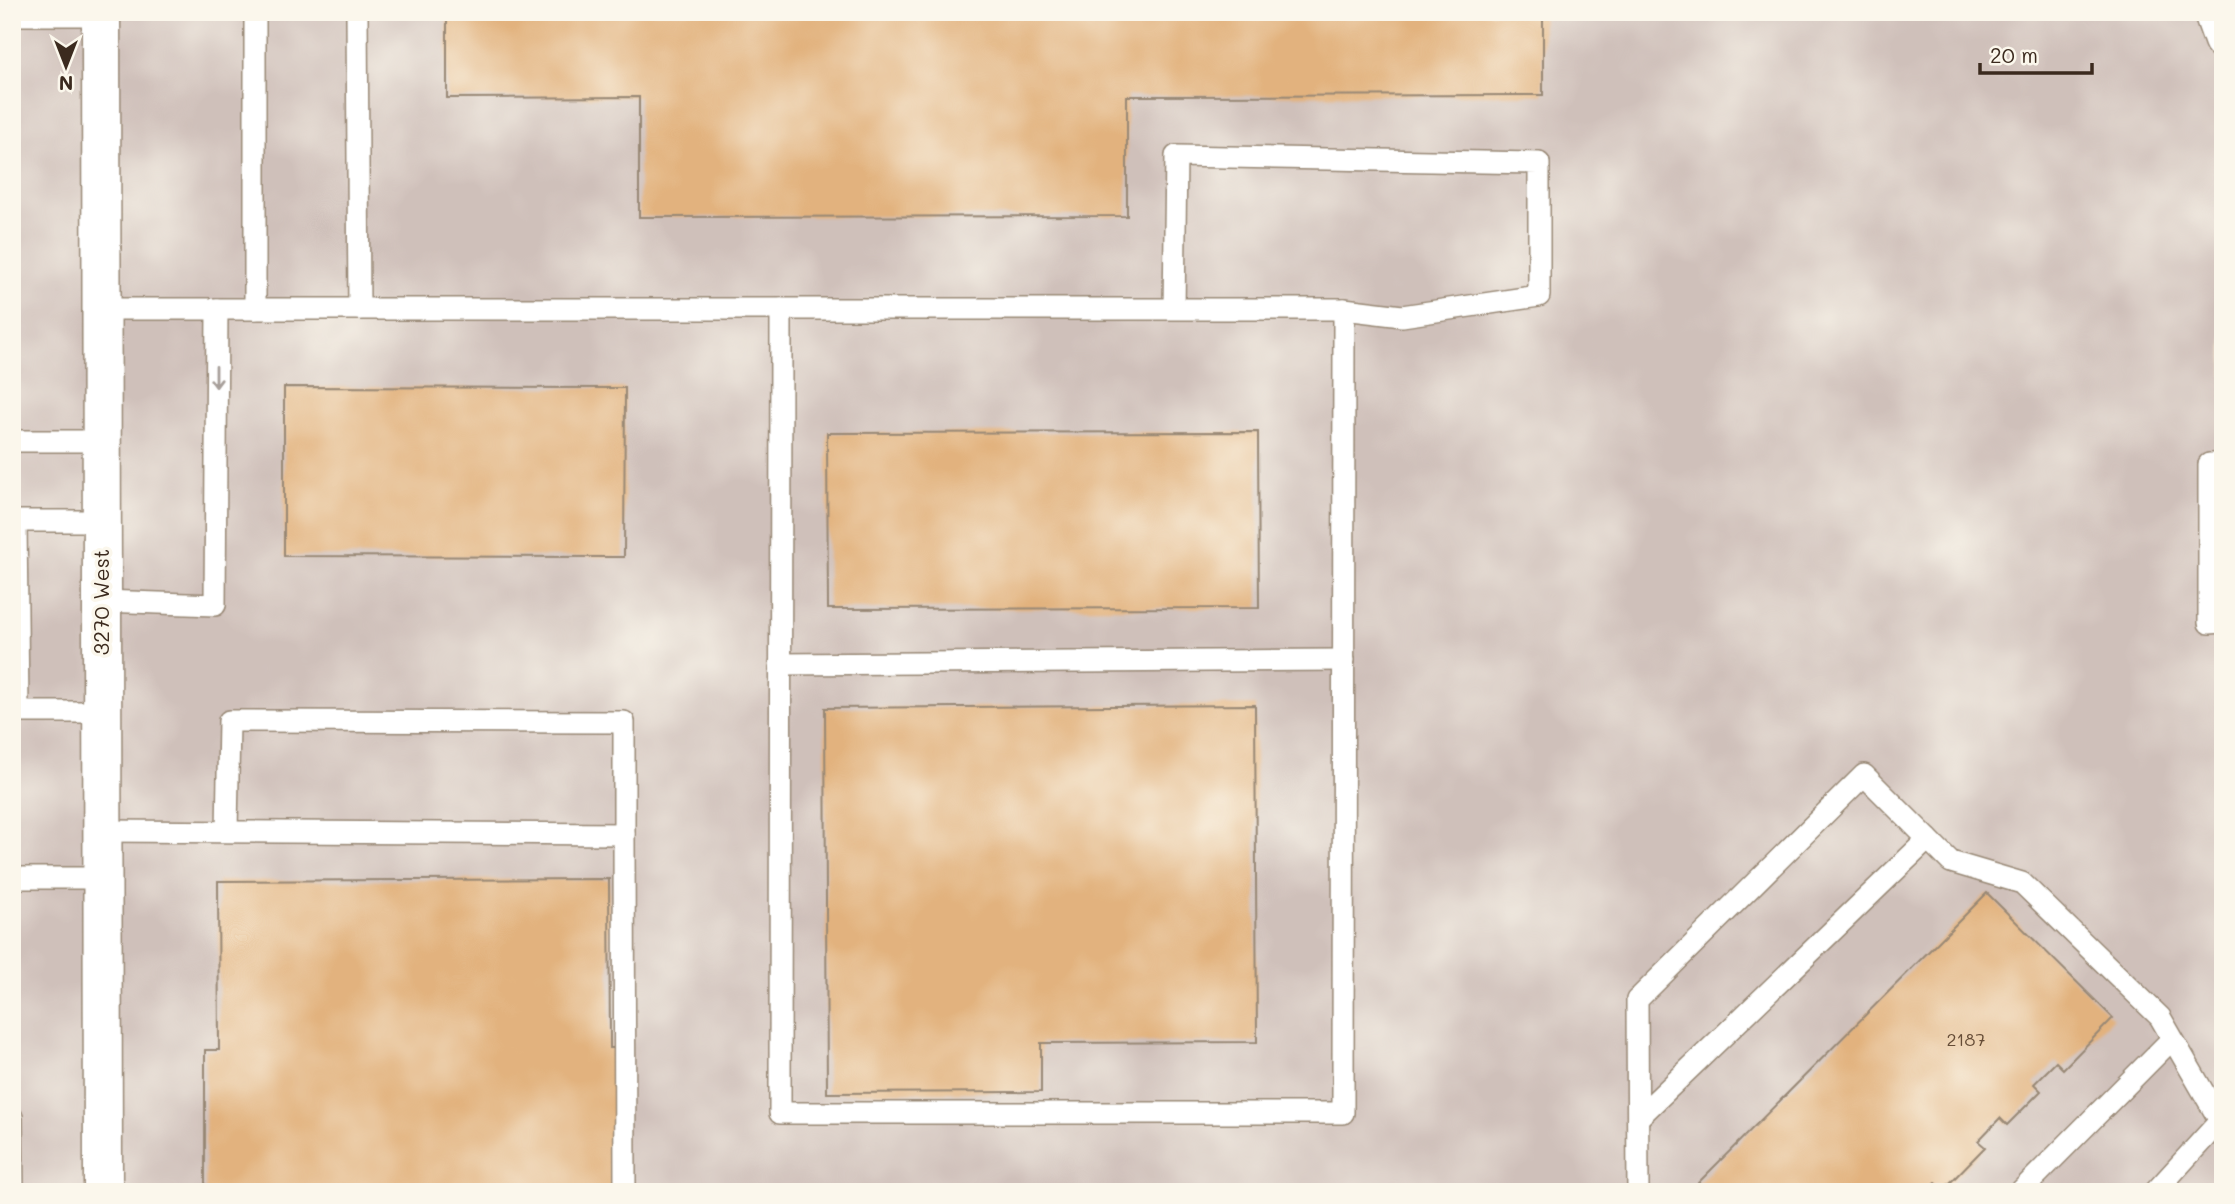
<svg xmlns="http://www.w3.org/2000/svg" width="2235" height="1204" font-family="Mali,sans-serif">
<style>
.industrial{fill:#cfc0ba}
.building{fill:#e2b27e}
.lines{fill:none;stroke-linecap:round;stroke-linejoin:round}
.lane-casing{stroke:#988875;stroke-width:24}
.street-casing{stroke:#988875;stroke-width:41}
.lane{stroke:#fff;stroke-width:21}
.street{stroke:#fff;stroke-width:38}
.oneway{stroke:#a79f9a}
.labels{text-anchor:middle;stroke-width:7;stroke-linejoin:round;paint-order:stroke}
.number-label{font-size:18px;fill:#654c36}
.street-label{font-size:21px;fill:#3b2a1e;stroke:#fbf7ec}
</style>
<rect width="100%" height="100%" fill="#fbf7ec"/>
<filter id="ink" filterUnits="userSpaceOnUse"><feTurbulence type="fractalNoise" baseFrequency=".0143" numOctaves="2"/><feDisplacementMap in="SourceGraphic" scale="14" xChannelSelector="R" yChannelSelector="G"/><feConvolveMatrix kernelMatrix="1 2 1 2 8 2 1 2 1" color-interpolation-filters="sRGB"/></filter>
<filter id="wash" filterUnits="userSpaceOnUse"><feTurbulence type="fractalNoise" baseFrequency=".00686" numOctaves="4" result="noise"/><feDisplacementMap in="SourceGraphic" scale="28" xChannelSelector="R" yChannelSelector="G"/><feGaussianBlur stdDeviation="1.57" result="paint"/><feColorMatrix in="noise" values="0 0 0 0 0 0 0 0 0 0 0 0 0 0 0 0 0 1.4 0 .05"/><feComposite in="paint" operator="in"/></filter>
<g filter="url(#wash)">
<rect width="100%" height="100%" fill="#f4e5cc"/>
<rect class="industrial" x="12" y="12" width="2211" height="1180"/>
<g id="blocks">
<g class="building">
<polygon points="447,12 1543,12 1543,95 1127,96 1127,216 639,217 639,97 447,98"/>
<polygon points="284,387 625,388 624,557 284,556"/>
<polygon points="1258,432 1259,608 828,609 827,433"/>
<polygon points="1255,705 1257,1042 1041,1043 1041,1092 827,1093 825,708"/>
<polygon points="609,879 610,1048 622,1048 623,1192 205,1192 205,1050 219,1050 218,881"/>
<polygon points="1987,893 2113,1018 2063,1069 2056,1062 2034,1084 2041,1091 2007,1125 2000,1118 1978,1141 1985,1147 1943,1190 1936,1183 1927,1192 1689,1192"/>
</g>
</g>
</g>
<g filter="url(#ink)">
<use href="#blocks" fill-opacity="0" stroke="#988875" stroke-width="2"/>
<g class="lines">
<defs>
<g id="lane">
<polyline points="255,12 255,309"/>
<polyline points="357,12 359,309"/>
<polyline points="12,15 101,15"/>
<polyline points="101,309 1344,309 1402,316 1539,296 1539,163 1176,156 1174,309"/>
<polyline points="781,309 780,1113 1343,1113 1344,309"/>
<polyline points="16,441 101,441"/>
<polyline points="2223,464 2209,464 2209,623 2223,622"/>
<polyline points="102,521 16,521 18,712 102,712"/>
<polyline points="102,601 215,605 217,309"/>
<polyline points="780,664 1344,660"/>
<polyline points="102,831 624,834 624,722 229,721 227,832"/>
<polyline points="624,834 625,1192"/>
<polyline points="12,878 102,878"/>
<polyline points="12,1117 13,1192"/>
<polyline points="1638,1118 1928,839"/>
<polyline points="1638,1192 1637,1000 1864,775 1951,862 2022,883 2160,1017 2223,1126"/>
<polyline points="2020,1192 2172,1039"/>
<polyline points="2155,1192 2219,1122"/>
</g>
<g id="street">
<polyline points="101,12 103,1192"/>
<polyline points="2213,12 2223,40"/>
</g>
</defs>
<use href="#lane" class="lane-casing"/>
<use href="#street" class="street-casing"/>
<use href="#lane" class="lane"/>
<use href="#street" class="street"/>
</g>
<defs><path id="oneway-shaft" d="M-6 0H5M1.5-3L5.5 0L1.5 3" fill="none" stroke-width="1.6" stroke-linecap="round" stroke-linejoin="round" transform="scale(1.75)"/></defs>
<use class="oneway" href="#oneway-shaft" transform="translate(216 377) rotate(90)"/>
</g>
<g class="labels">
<g class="number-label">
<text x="1966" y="1046">2187</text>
</g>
<g class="street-label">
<text transform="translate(102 602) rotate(-90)" y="7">3270 West</text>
</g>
</g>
<rect width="2235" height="1204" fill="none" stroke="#fbf7ec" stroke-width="42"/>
<g transform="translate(66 66) rotate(180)" stroke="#fbf7ec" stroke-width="5" paint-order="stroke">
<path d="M0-5L12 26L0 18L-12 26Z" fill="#3b2a1e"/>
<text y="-10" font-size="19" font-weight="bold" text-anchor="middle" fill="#3b2a1e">N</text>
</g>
<path d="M1980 63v10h112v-10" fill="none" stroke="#3b2a1e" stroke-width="3.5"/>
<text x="1990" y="63" font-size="21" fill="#3b2a1e" stroke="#fbf7ec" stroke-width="5" paint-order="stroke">20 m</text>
</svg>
